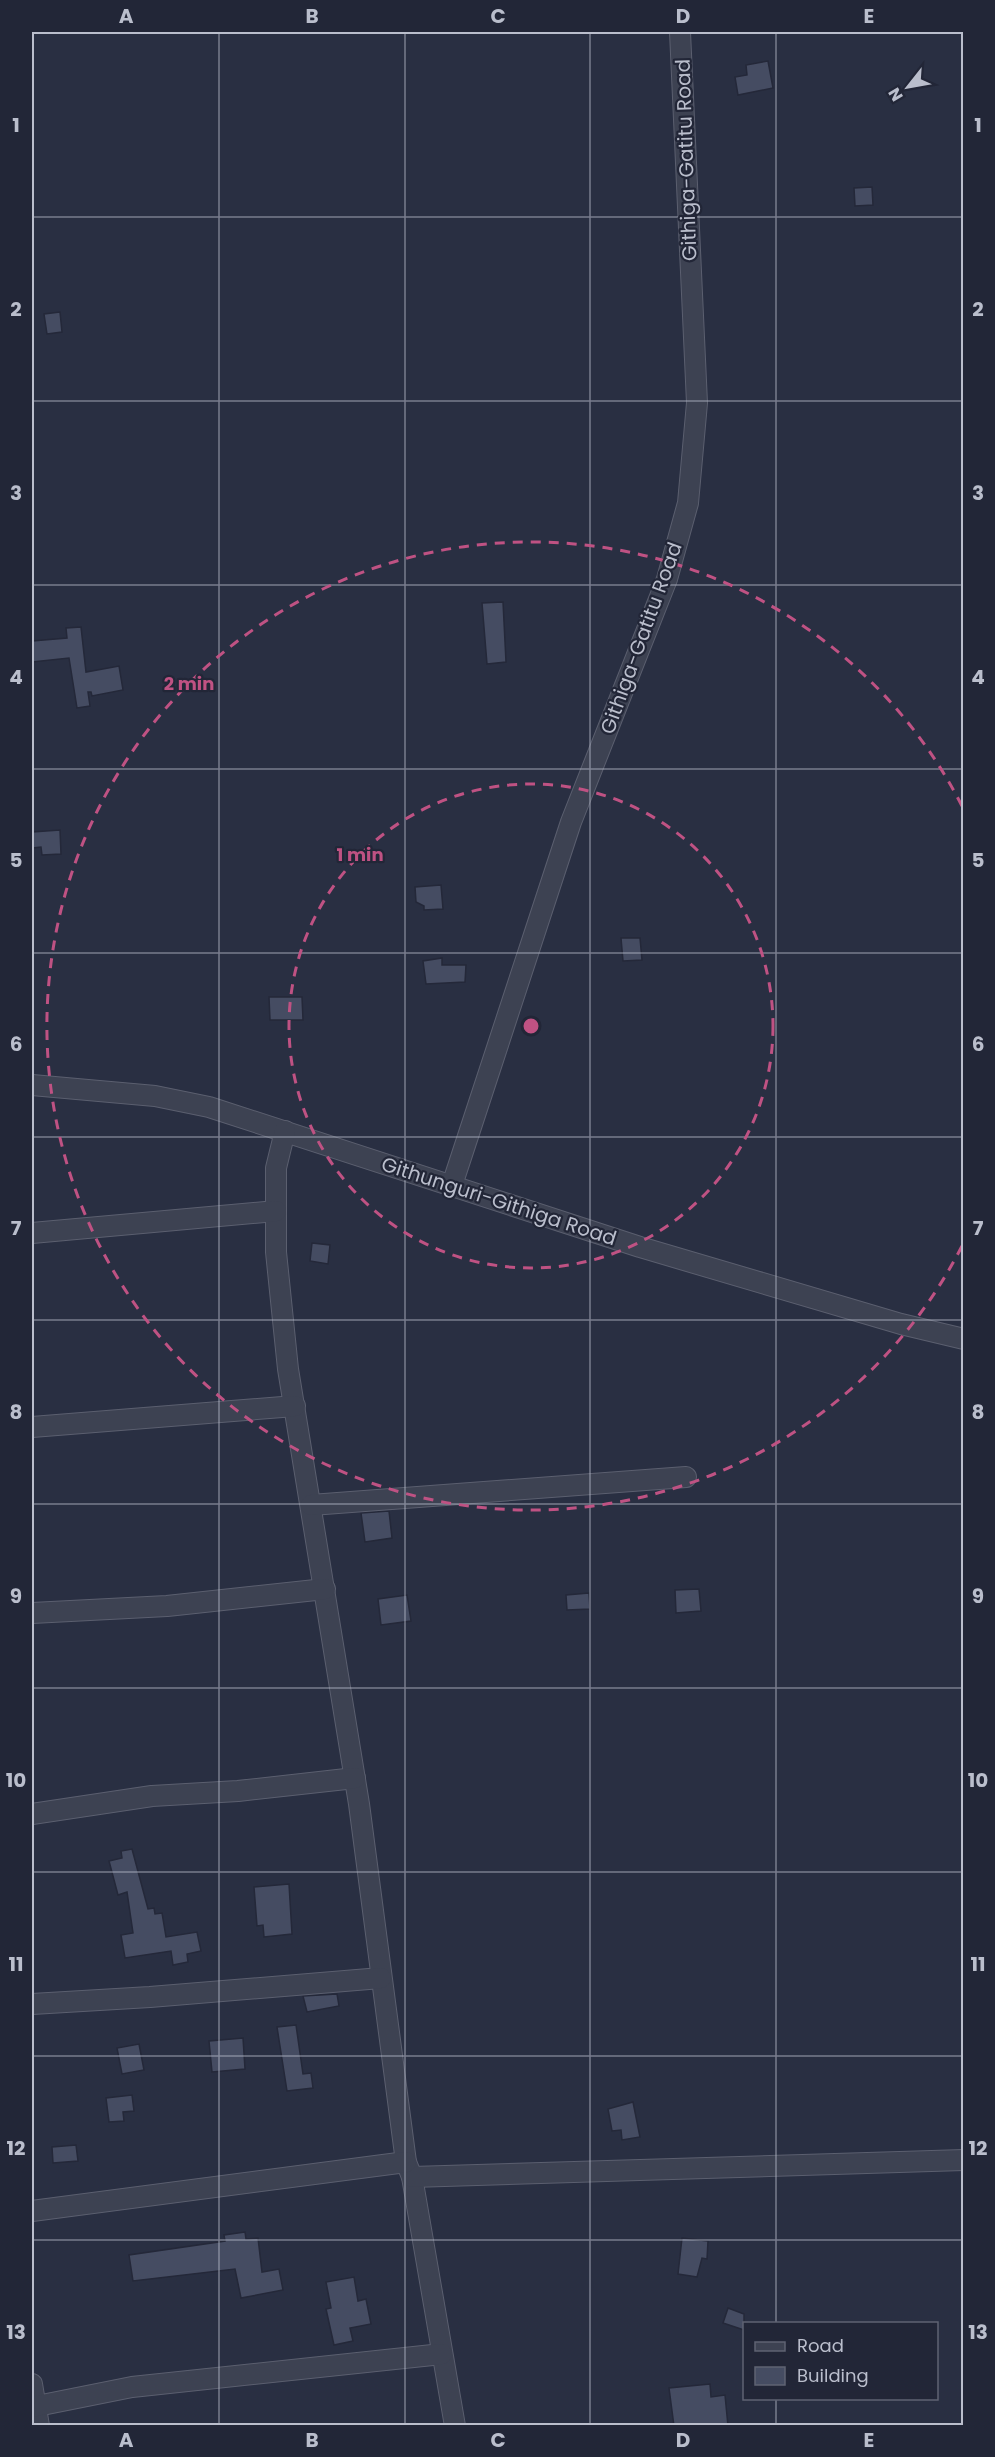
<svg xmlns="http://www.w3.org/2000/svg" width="995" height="2457" font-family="Poppins,sans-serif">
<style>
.building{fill:#454c62;stroke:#242839;stroke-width:1.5}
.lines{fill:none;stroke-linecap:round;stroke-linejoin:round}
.minor-casing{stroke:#5b5f6f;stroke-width:22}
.minor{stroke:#3d4252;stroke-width:20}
.grid{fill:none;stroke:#babecc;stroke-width:1.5;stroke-opacity:0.55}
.ring{fill:none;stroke:#bf5283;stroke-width:3;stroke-dasharray:10 8}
.labels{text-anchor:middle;stroke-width:4.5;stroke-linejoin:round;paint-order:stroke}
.street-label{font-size:20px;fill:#babecc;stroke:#222637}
.centre{fill:#bf5283;stroke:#222637;stroke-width:3}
.ring-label{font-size:18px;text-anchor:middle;font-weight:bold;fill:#bf5283;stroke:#222637;stroke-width:4.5;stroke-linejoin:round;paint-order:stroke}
.neatline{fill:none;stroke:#babecc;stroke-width:2}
.grid-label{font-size:20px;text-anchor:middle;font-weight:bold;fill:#babecc}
</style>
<rect width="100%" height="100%" fill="#292f42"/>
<g class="building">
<polygon points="768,61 773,88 738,95 735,77 747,75 746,65"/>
<polygon points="872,187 873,205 855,206 854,188"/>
<polygon points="60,312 62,332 47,334 44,314"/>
<polygon points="503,602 506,662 487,664 482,603"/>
<polygon points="81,627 86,672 119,666 123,690 92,696 91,692 88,692 90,706 77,708 69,658 32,662 32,641 67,638 66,628"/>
<polygon points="60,830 61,854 42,855 41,847 32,848 32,832"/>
<polygon points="441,885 443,909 424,910 424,906 416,902 415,887"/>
<polygon points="621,938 640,938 642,960 623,961"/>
<polygon points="442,958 442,965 466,965 465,982 426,984 423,961"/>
<polygon points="269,997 302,997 303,1020 270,1020"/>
<polygon points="312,1243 330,1245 328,1264 310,1261"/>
<polygon points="389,1511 392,1538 365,1542 361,1513"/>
<polygon points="699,1589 701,1611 676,1613 675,1590"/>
<polygon points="589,1593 590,1609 567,1610 566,1595"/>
<polygon points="407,1595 411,1621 381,1625 378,1599"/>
<polygon points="132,1849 148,1909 154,1908 155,1914 162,1913 166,1937 197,1932 201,1951 187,1954 188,1962 173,1965 171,1951 125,1958 121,1935 133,1933 127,1892 118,1895 109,1861 122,1858 121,1851"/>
<polygon points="289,1884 292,1934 264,1937 263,1925 257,1926 254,1887"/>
<polygon points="337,1994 339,2006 307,2012 303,1996"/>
<polygon points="296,2025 303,2074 311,2073 313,2088 287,2091 277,2027"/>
<polygon points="243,2038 245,2069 212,2072 209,2041"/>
<polygon points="139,2044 144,2070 122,2074 117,2048"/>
<polygon points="132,2095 134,2111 123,2112 124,2121 109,2122 106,2098"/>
<polygon points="633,2102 640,2137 622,2140 621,2130 612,2131 608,2109"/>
<polygon points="76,2145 78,2161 53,2163 52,2147"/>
<polygon points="245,2232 246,2239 258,2238 262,2272 279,2269 283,2290 241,2298 235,2269 133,2281 129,2255 225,2241 224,2235"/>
<polygon points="682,2238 708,2241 707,2259 702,2258 697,2277 678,2274"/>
<polygon points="354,2277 358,2301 366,2299 371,2324 350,2328 353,2341 334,2345 326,2309 331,2308 326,2282"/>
<polygon points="728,2308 744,2314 744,2330 723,2323"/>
<polygon points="710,2384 711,2397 725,2395 728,2426 674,2426 669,2388"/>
</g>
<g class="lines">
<defs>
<g id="minor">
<polyline points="32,1085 155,1096 209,1107 640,1247 901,1324 964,1339"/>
<polyline points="285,1131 276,1168 276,1252 288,1369 359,1804 406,2162 412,2177 455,2426"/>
<polyline points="452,1185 571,822 667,579 688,503 697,403 680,32"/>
<polyline points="32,1233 276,1211"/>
<polyline points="32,1427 295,1406"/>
<polyline points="311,1505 686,1477"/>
<polyline points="32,1613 167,1606 325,1589"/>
<polyline points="32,1814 152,1796 238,1791 355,1778"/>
<polyline points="32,2004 150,1997 381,1978"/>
<polyline points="412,2177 964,2160"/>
<polyline points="32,2211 406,2162"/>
<polyline points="32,2384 39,2426"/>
<polyline points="32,2407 132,2387 442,2354"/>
</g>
</defs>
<use href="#minor" class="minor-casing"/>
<use href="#minor" class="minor"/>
</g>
<path class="grid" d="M219,32V2426M405,32V2426M590,32V2426M776,32V2324M32,217H964M32,401H964M32,585H964M32,769H964M32,953H964M32,1137H964M32,1320H964M32,1504H964M32,1688H964M32,1872H964M32,2056H964M32,2240H964M776,2398V2426"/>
<g class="ring">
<circle cx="531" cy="1026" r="242"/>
<path d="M962 1246A484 484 0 1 1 962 806"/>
</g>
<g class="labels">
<g class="street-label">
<text transform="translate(686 160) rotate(-92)" y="7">Githiga-Gatitu Road</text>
<text transform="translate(641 638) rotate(-70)" y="7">Githiga-Gatitu Road</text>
<text transform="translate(499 1201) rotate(18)" y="7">Githunguri-Githiga Road</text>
</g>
</g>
<circle cx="531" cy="1026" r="9" class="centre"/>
<g class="ring-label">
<text x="189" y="690">2 min</text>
<text x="360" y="861">1 min</text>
</g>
<rect width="995" height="2457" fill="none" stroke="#222637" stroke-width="66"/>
<rect x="743" y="2322" width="195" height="78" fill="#222637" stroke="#5f6373" stroke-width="1.5"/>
<rect x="755" y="2342" width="30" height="9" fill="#3d4252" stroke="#5f6373" stroke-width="1.5"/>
<text x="797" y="2352" font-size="18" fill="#babecc">Road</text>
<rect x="755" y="2367" width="30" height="18" fill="#454c62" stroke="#5f6373" stroke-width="1.5"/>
<text x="797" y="2382" font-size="18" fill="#babecc">Building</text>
<g transform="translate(908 87) rotate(239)" stroke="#222637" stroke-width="4.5" paint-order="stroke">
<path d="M0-4.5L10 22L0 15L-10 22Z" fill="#babecc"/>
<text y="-9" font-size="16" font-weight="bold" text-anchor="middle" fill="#babecc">N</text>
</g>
<rect x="33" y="33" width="929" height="2391" class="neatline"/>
<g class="grid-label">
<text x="126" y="23">A</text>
<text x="312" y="23">B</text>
<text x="498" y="23">C</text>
<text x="683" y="23">D</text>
<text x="869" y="23">E</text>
<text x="16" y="132">1</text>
<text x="978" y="132">1</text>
<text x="16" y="316">2</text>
<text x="978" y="316">2</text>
<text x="16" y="500">3</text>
<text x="978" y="500">3</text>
<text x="16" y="684">4</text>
<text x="978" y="684">4</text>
<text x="16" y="867">5</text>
<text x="978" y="867">5</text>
<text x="16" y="1051">6</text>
<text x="978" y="1051">6</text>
<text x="16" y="1235">7</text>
<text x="978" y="1235">7</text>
<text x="16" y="1419">8</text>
<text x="978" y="1419">8</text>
<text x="16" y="1603">9</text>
<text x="978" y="1603">9</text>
<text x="16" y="1787">10</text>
<text x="978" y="1787">10</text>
<text x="16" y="1971">11</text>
<text x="978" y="1971">11</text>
<text x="16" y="2155">12</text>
<text x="978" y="2155">12</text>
<text x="16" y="2339">13</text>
<text x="978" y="2339">13</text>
<text x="126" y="2447">A</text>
<text x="312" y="2447">B</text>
<text x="498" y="2447">C</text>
<text x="683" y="2447">D</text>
<text x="869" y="2447">E</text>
</g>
</svg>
